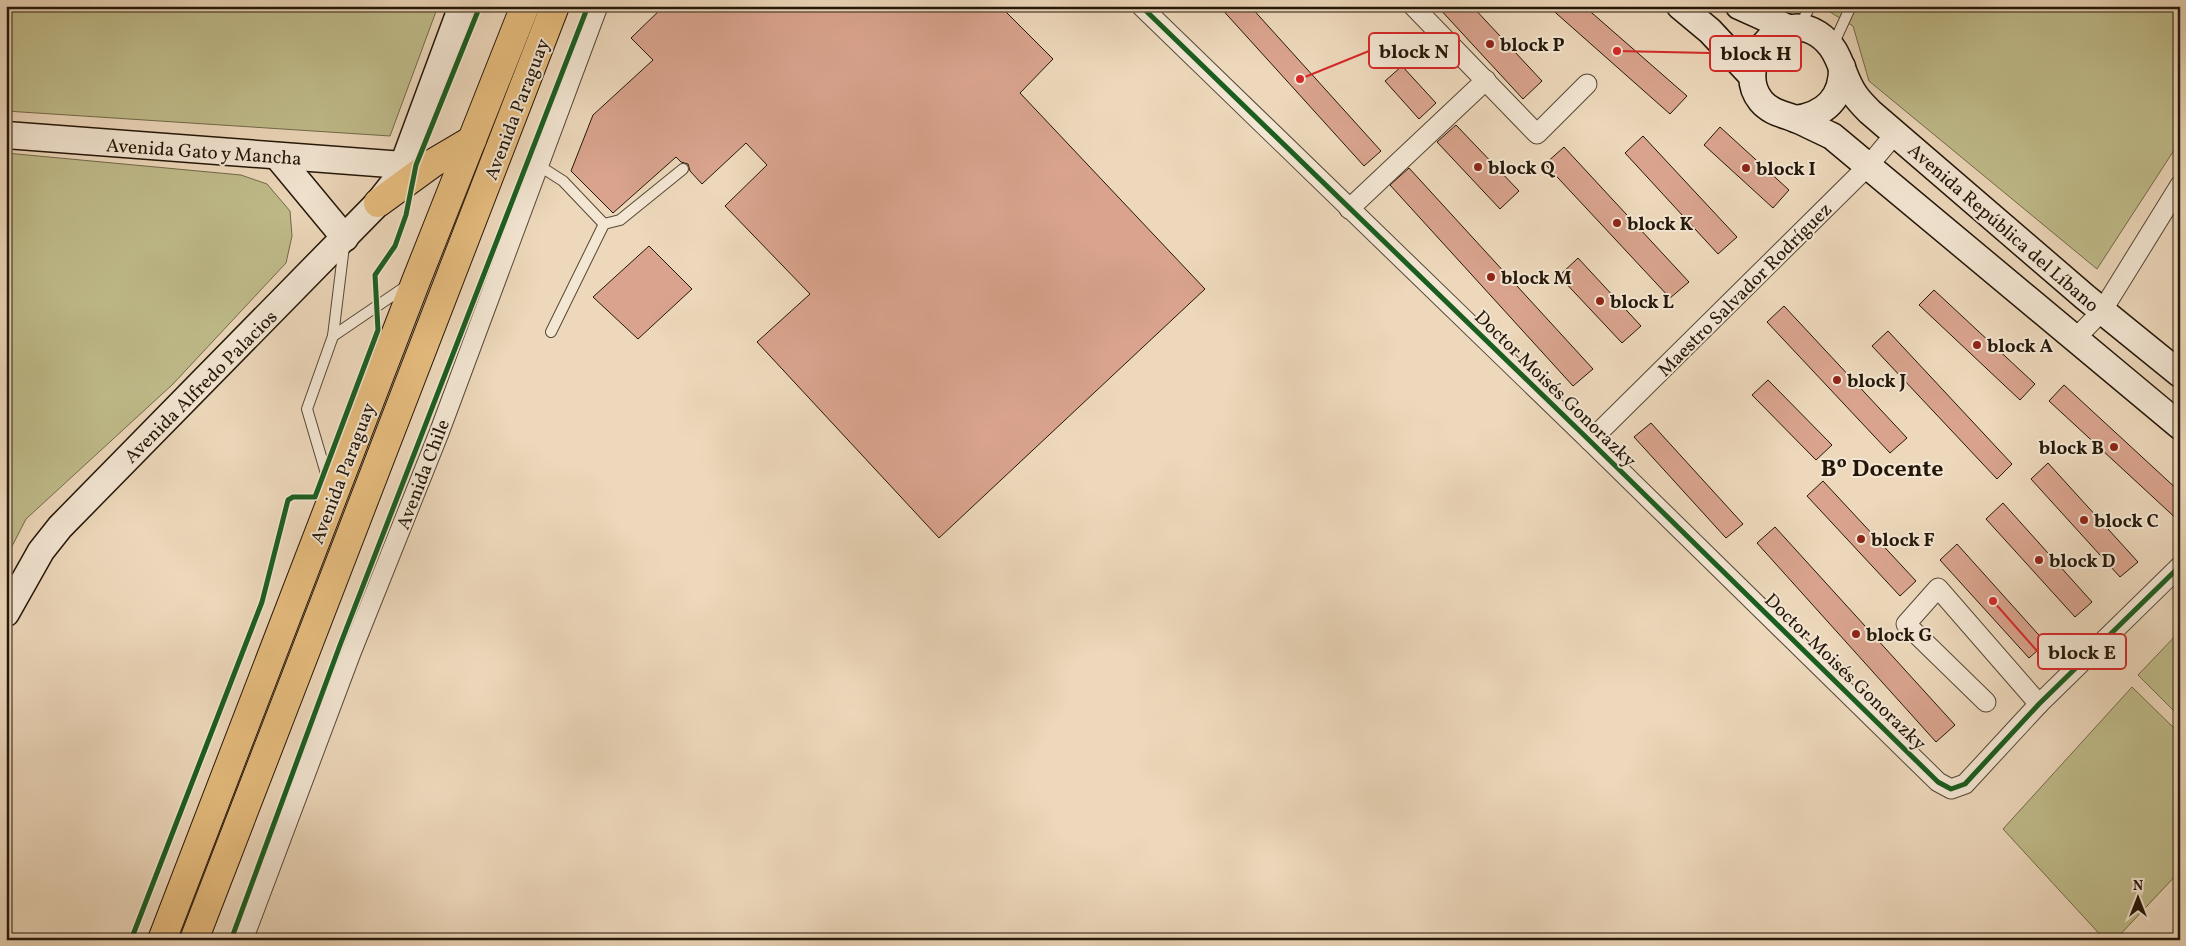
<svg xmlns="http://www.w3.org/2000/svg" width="2186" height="946" font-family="Vollkorn,serif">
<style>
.green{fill:#c0bc8b;stroke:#726a4a}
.building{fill:#d9a38d;stroke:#241709}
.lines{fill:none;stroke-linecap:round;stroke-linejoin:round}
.lane-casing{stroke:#564736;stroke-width:12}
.street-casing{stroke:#564736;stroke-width:21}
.secondary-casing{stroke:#241709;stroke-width:29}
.primary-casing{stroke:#241709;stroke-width:30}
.lane{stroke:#f3e6d3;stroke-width:10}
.street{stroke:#f3e6d3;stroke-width:19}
.secondary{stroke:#f3e6d3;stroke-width:26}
.primary{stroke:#e6bc7e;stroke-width:28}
.cycleway-casing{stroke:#f3e6d3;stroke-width:8}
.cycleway{stroke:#1b5e20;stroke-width:5}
.poi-dot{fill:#8f2418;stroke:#f3e6d3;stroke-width:2}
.labels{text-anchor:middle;stroke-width:4;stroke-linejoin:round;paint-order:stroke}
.poi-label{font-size:19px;font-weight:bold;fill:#241709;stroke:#f3e6d3;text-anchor:start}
.street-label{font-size:19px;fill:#241709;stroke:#f3e6d3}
.district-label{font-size:24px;font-weight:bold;fill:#241709;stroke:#f3e6d3}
.leader{fill:none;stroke:#d62828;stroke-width:2}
.callout-dot{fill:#d62828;stroke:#f3e6d3;stroke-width:2}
.callout{fill:#f3e6d3;stroke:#d62828;stroke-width:2}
.callout-label{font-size:20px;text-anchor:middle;font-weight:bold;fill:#241709}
</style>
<rect width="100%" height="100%" fill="#edd8bb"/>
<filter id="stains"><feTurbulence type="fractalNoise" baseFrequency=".004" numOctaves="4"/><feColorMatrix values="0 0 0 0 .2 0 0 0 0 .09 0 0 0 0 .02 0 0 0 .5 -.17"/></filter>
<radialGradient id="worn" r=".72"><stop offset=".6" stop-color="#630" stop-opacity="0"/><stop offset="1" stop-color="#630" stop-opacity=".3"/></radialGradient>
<g class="green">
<polygon points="6,6 438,6 390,136 6,111"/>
<polygon points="1820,6 2180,6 2180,141 2097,269 1869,81 1853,26"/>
<polygon points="6,153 241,175 267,184 290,211 292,236 286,263 173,384 26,519 6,558"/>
<polygon points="2180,631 2180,717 2138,675"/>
<polygon points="2132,687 2180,734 2180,871 2115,940 2105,940 2003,829"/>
</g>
<g class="building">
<polygon points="664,6 1000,6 1053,59 1020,93 1205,289 939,538 757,342 810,294 725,206 767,165 746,143 702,184 690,171 688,164 681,162 676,157 613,213 571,171 593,115 653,60 631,38"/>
<polygon points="1219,6 1250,6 1381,151 1364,166"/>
<polygon points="1437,6 1472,6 1542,81 1523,99"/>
<polygon points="1548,6 1584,6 1687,96 1670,114"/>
<polygon points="1402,66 1436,103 1419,119 1385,81"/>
<polygon points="1456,125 1519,191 1500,209 1437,142"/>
<polygon points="1720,127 1789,190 1773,208 1704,145"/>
<polygon points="1643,136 1737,237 1718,254 1625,153"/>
<polygon points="1564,147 1689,282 1670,298 1545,164"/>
<polygon points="1409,168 1593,369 1573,386 1390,185"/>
<polygon points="649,246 692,289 638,339 593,297"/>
<polygon points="1578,258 1641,326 1622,343 1559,276"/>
<polygon points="1934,290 2035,384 2020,400 1919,305"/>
<polygon points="1784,306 1907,438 1890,453 1767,322"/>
<polygon points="1888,331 2012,464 1997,479 1872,346"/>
<polygon points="1768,380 1832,445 1816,460 1752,395"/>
<polygon points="2064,385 2180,492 2180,522 2049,401"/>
<polygon points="1651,423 1743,524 1726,538 1634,437"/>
<polygon points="2048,463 2138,562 2120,577 2031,479"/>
<polygon points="1823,481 1916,581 1900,596 1807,496"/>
<polygon points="2003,503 2092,602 2075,617 1986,519"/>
<polygon points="1775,527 1955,725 1936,742 1757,543"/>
<polygon points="1957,544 2046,643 2029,658 1940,560"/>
</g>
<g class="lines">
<defs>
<g id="lane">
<polyline points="1799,28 1810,6"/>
<polyline points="1833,45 1851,6"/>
<polyline points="538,165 563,181 604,224 620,220 683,169"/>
<polyline points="551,332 604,224"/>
<polyline points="333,336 344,246"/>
<polyline points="330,487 307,409 333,336 408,285"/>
</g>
<g id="street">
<polyline points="1141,6 1590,441 1938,782 1951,789 1965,784 2039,704 2180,566"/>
<polyline points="1413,6 1537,134 1587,84"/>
<polyline points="1349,209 1486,80"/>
<polyline points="2075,339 2102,311 2180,185"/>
<polyline points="1590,441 1869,165 1895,134"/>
<polyline points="1986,702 1906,624 1938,588 2039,704"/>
<polyline points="243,940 351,653 439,433 598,6"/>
</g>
<g id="secondary">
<polyline points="1680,6 1710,31 1752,76"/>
<polyline points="1739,6 1788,28"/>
<path d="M1795,119C1825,115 1843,98 1842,67"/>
<polyline points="6,135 403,165"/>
<polyline points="277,156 345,238"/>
<path d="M2180,374L2085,297L1870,112C1865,107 1859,101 1855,95C1840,74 1842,50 1818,34C1778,8 1733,66 1761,101C1771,113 1784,114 1798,120C1809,125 1821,131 1832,136L2180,426"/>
<polyline points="6,613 41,551 60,527 378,203 393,184 403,165 462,6"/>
</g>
<g id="primary">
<polyline points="378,203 433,163 472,140"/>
<polyline points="162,940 416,281 525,6"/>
<polyline points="194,940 555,6"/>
</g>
</defs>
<use href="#lane" class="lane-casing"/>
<use href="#street" class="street-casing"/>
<use href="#secondary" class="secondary-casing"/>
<use href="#primary" class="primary-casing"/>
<use href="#lane" class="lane"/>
<use href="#street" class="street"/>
<use href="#secondary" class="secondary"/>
<use href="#primary" class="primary"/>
<defs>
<g id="cycleway">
<polyline points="1141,6 1590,441 1938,782 1951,789 1965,784 2039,704 2180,566"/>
<polyline points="131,940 262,602 288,500 293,497 315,497 378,330 375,275 395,246 406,215 416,165 480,6"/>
<polyline points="231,940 340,645 588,6"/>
</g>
</defs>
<use href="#cycleway" class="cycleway-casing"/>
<use href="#cycleway" class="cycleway"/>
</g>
<g class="poi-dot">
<circle cx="1490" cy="44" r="5"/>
<circle cx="1478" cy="167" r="5"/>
<circle cx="1746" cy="168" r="5"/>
<circle cx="1617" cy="223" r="5"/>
<circle cx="1491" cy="277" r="5"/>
<circle cx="1600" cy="301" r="5"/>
<circle cx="1977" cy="345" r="5"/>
<circle cx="1837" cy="380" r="5"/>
<circle cx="2114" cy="447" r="5"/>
<circle cx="2084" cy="520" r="5"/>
<circle cx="1861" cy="539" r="5"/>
<circle cx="2039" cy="560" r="5"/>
<circle cx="1856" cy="634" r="5"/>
</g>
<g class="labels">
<g class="poi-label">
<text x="1500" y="51">block P</text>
<text x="1488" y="174">block Q</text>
<text x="1756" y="175">block I</text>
<text x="1627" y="230">block K</text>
<text x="1501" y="284">block M</text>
<text x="1610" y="308">block L</text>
<text x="1987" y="352">block A</text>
<text x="1847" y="387">block J</text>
<text x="2104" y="454" text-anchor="end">block B</text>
<text x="2094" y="527">block C</text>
<text x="1871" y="546">block F</text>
<text x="2049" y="567">block D</text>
<text x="1866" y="641">block G</text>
</g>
<g class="street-label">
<text transform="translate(516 109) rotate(-69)" y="7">Avenida Paraguay</text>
<text transform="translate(204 151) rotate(4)" y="7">Avenida Gato y Mancha</text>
<text transform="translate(2004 227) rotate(41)" y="7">Avenida República del Líbano</text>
<text transform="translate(1744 289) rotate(-45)" y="7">Maestro Salvador Rodríguez</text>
<text transform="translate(200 386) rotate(-45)" y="7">Avenida Alfredo Palacios</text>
<text transform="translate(1556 388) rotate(44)" y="7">Doctor Moisés Gonorazky</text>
<text transform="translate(342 473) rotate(-69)" y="7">Avenida Paraguay</text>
<text transform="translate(422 474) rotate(-69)" y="7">Avenida Chile</text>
<text transform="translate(1846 671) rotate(44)" y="7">Doctor Moisés Gonorazky</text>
</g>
<g class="district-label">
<text x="1882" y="476">Bº Docente</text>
</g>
</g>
<path class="leader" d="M1300 79L1369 51M1617 51L1710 53M1993 601L2038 652"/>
<g class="callout-dot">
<circle cx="1300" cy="79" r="5"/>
<circle cx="1617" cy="51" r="5"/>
<circle cx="1993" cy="601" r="5"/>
</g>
<g class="callout">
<rect x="1369" y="33" width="90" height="35" rx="5"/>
<rect x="1710" y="36" width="91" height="35" rx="5"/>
<rect x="2038" y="634" width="88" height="35" rx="5"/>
</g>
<g class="callout-label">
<text x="1414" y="58">block N</text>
<text x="1756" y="60">block H</text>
<text x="2082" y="659">block E</text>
</g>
<rect width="2186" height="946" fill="none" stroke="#edd8bb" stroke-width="25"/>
<rect x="8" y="8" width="2171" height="931" fill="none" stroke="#241709" stroke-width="2.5"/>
<rect x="12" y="12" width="2161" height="921" fill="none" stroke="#241709"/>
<g transform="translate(2138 898)" stroke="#f3e6d3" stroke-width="4" paint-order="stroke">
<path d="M0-4L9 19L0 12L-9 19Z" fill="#241709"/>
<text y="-8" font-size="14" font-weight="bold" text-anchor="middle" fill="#241709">N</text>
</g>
<rect width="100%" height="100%" filter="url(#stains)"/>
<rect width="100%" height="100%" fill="url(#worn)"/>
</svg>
